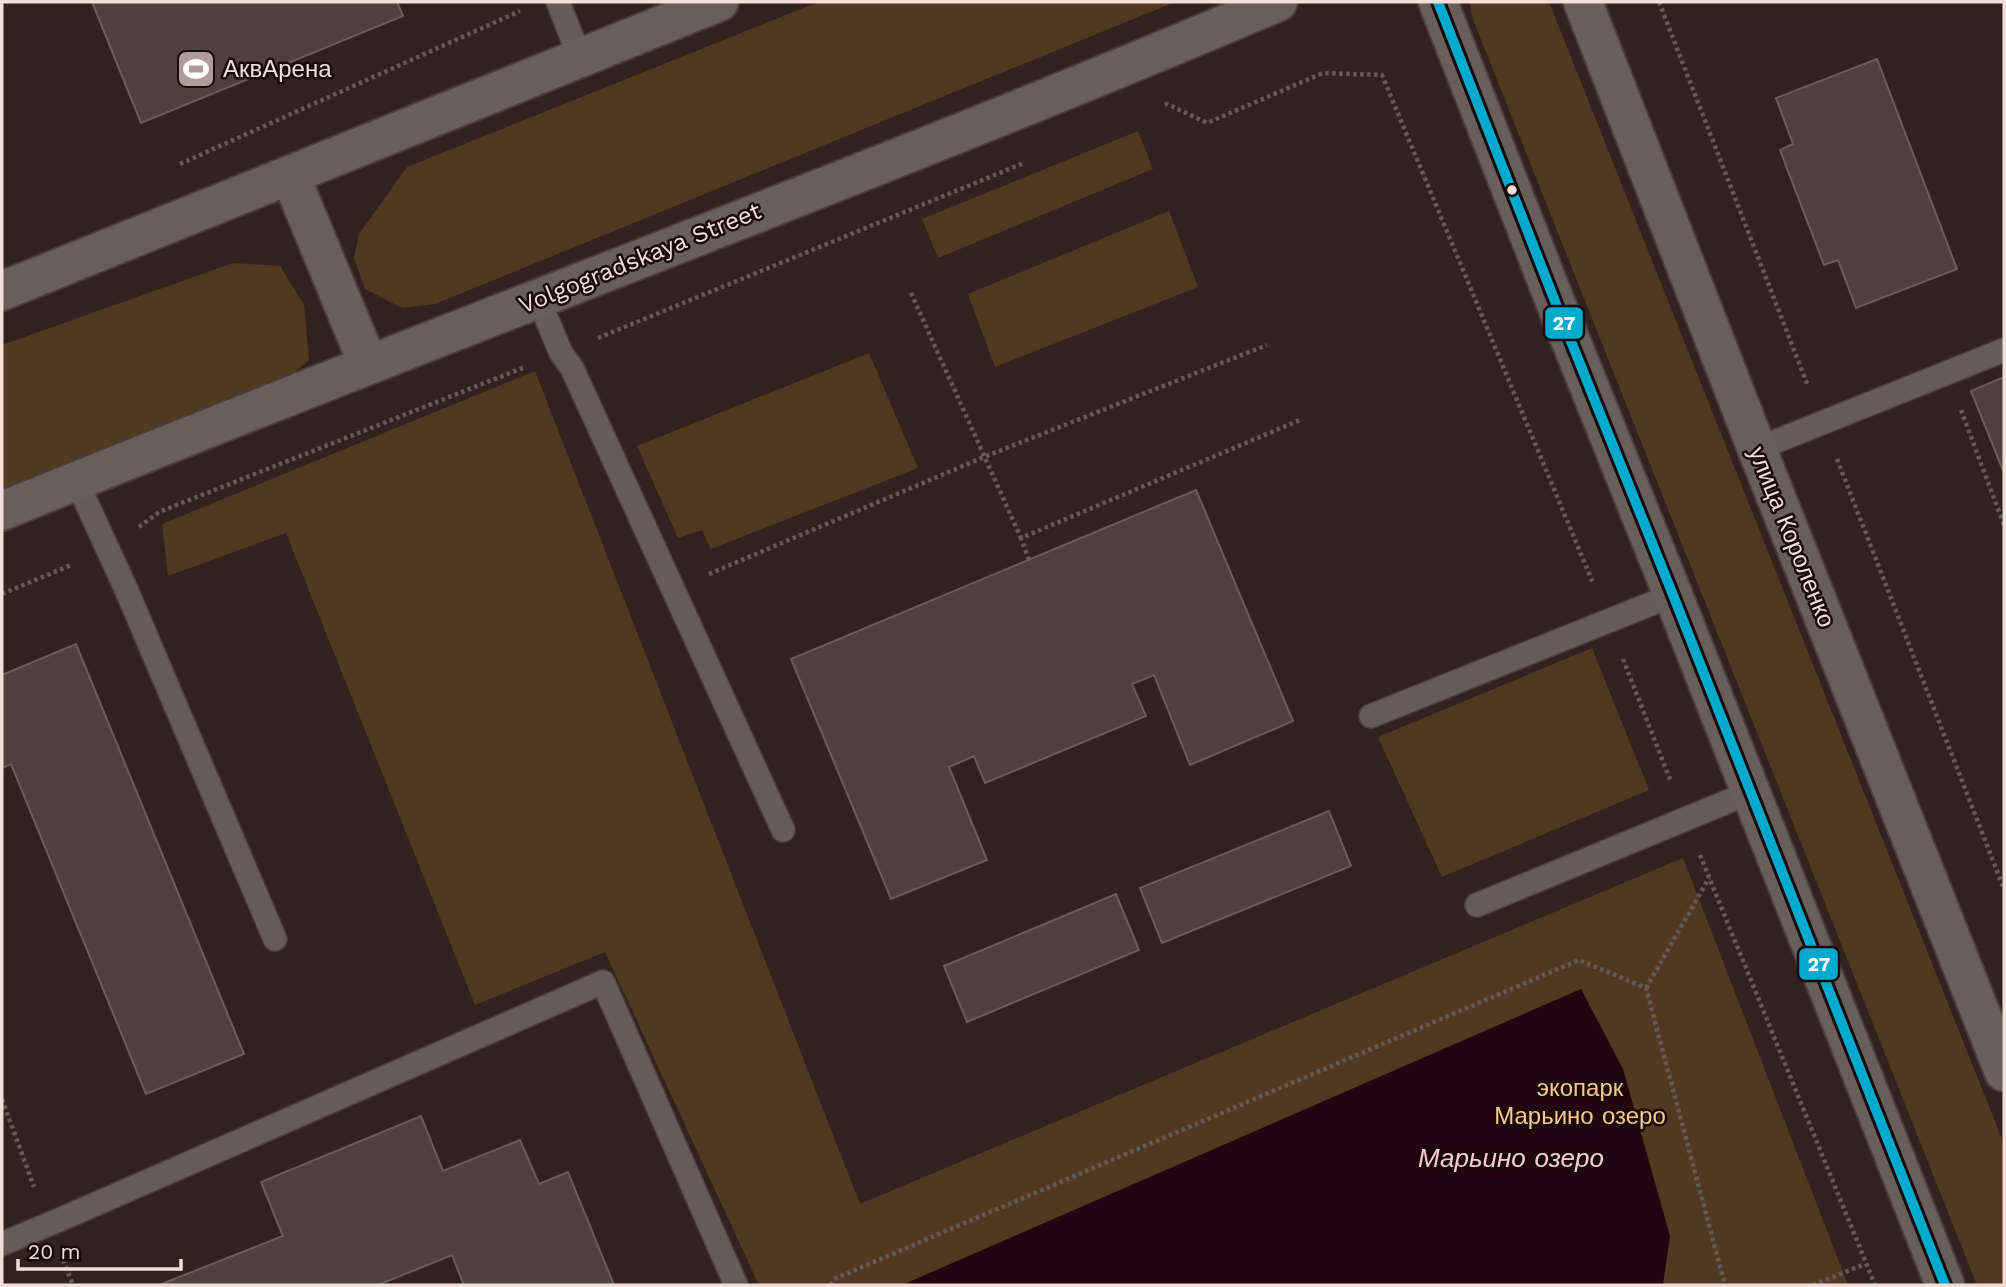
<svg xmlns="http://www.w3.org/2000/svg" width="2006" height="1287" font-family="'Work Sans',sans-serif">
<style>
.green{fill:#503920}
.water{fill:#230512}
.building{fill:#4e403f;stroke:#6b5c5b;stroke-width:2}
.lines{fill:none;stroke-linecap:round;stroke-linejoin:round}
.lane-casing{stroke:#4b3d3b;stroke-width:26}
.secondary-casing{stroke:#4b3d3b;stroke-width:42}
.path{stroke:#645a57;stroke-width:4.5;stroke-dasharray:3.5 3.5;stroke-linecap:butt}
.lane{stroke:#655b57;stroke-width:23}
.secondary{stroke:#685e5a;stroke-width:38}
.bus-1-casing{stroke:#180b09;stroke-width:16}
.bus-1{stroke:#00a9ce;stroke-width:10}
.bus-dot{fill:#f3deda;stroke:#180b09;stroke-width:2.5}
.labels{text-anchor:middle;stroke-width:5;stroke-linejoin:round;paint-order:stroke}
.poi-label{font-size:24px;fill:#f3deda;stroke:#180b09;text-anchor:start}
.street-label{font-size:24px;fill:#f3deda;stroke:#180b09}
.park-label{font-size:24px;fill:#fac78e;stroke:#180b09}
.water-label{font-size:26px;font-style:italic;fill:#f8cadb;stroke:#180b09}
.line-badge{stroke:#180b09;stroke-width:2.5}
.badge-label{font-size:19px;text-anchor:middle;font-weight:bold;fill:#fff}
</style>
<rect width="100%" height="100%" fill="#32221f"/>
<g class="green">
<polygon points="818,2 1175,2 435,304 402,308 365,289 354,258 359,234 407,167"/>
<polygon points="1470,2 1549,2 2004,1144 2004,1285 1977,1285 1472,17"/>
<polygon points="1138,131 1153,169 938,258 922,219"/>
<polygon points="1169,211 1198,287 995,367 968,294"/>
<polygon points="233,263 280,266 304,305 309,360 275,389 2,501 2,345"/>
<polygon points="869,353 918,468 711,549 702,530 678,538 637,446"/>
<polygon points="535,371 860,1204 1683,858 1848,1285 759,1285 605,952 475,1005 286,533 168,576 162,524"/>
<polygon points="1592,648 1649,790 1442,877 1378,737"/>
</g>
<polygon class="water" points="1581,989 1623,1069 1670,1236 1663,1285 902,1285"/>
<g class="building">
<polygon points="92,2 397,2 403,16 141,123"/>
<polygon points="1877,59 1957,269 1856,308 1838,260 1824,265 1780,150 1793,144 1776,98"/>
<polygon points="2004,377 2004,473 1971,391"/>
<polygon points="1196,490 1293,721 1190,765 1154,675 1132,684 1146,716 985,783 974,756 949,767 987,860 891,899 791,659"/>
<polygon points="76,644 244,1054 146,1094 11,764 2,768 2,675"/>
<polygon points="1329,811 1351,866 1162,943 1140,888"/>
<polygon points="1116,894 1139,950 967,1022 944,966"/>
<polygon points="421,1116 443,1171 520,1140 539,1184 568,1172 614,1285 464,1285 452,1255 378,1285 159,1285 283,1236 261,1182"/>
</g>
<g class="lines">
<defs>
<g id="lane">
<polyline points="558,2 580,58"/>
<polyline points="538,298 561,353 572,368 783,830"/>
<polyline points="1757,449 2004,350"/>
<polyline points="76,480 126,589 275,939"/>
<polyline points="1371,716 1673,595"/>
<polyline points="1477,905 1751,792"/>
<polyline points="2,1244 66,1217 603,982 736,1285"/>
</g>
<g id="secondary">
<polyline points="1438,2 1558,309 1673,595 1945,1285"/>
<polyline points="1583,2 1757,449 2004,1072"/>
<polyline points="290,175 368,364"/>
<polyline points="2,291 719,2"/>
<path d="M2,511C426,338 856,181 1278,2"/>
</g>
</defs>
<use href="#lane" class="lane-casing"/>
<use href="#secondary" class="secondary-casing"/>
<g class="path">
<polyline points="1659,2 1808,386"/>
<polyline points="1165,105 1167,104 1207,123 1323,73 1382,75 1593,583"/>
<polyline points="180,164 520,11"/>
<polyline points="911,293 1021,538"/>
<polyline points="598,338 1024,163"/>
<polyline points="1961,410 2004,525"/>
<polyline points="1837,459 2004,889"/>
<polyline points="139,527 159,512 525,367"/>
<polyline points="1029,560 1021,538 1300,420"/>
<polyline points="709,574 984,457 1267,345"/>
<polyline points="2,594 71,565"/>
<polyline points="1623,659 1671,782"/>
<polyline points="1700,855 1875,1285"/>
<polyline points="1646,988 1709,878"/>
<polyline points="2,1099 34,1187"/>
<polyline points="63,1260 73,1285"/>
<polyline points="831,1285 834,1279 1579,960 1646,988 1725,1285"/>
<polyline points="1813,1285 1865,1264"/>
</g>
<use href="#lane" class="lane"/>
<use href="#secondary" class="secondary"/>
<defs>
<polyline id="bus-1" points="1438,2 1558,309 1673,595 1945,1285"/>
</defs>
<use href="#bus-1" class="bus-1-casing"/>
<use href="#bus-1" class="bus-1"/>
</g>
<defs>
<symbol id="stadium-square" viewBox="-11 -11 22 22"><rect x="-9" y="-9" width="18" height="18" rx="4" fill="#af9c99" stroke="#180b09"/><path d="M0-5a6.5 5 0 1 0 0 10a6.5 5 0 1 0 0-10ZM-3.5-1.8h7v3.6h-7Z" fill="#fff"/></symbol>
</defs>
<g fill-rule="evenodd">
<use href="#stadium-square" x="174" y="47" width="44" height="44"/>
</g>
<circle class="bus-dot" cx="1512" cy="190" r="6"/>
<g class="labels">
<g class="poi-label">
<text x="223" y="77">АквАрена</text>
</g>
<g class="street-label">
<text transform="translate(640 258) rotate(-22)" y="8">Volgogradskaya Street</text>
<text transform="translate(1792 537) rotate(68)" y="8">улица Короленко</text>
</g>
<g class="park-label">
<text x="1580" y="1096">экопарк<tspan x="1580" dy="28">Марьино озеро</tspan></text>
</g>
<g class="water-label">
<text x="1511" y="1167">Марьино озеро</text>
</g>
</g>
<g class="line-badge">
<rect x="1544" y="306" width="40" height="34" rx="7" fill="#00a9ce"/>
<rect x="1798" y="947" width="41" height="34" rx="7" fill="#00a9ce"/>
</g>
<g class="badge-label">
<text x="1564" y="330">27</text>
<text x="1819" y="971">27</text>
</g>
<rect width="2006" height="1287" fill="none" stroke="#f3deda" stroke-width="7"/>
<path d="M18 1259v10h163v-10" fill="none" stroke="#f3deda" stroke-width="3.5"/>
<text x="28" y="1259" font-size="21" fill="#f3deda" stroke="#180b09" stroke-width="5" paint-order="stroke">20 m</text>
</svg>
